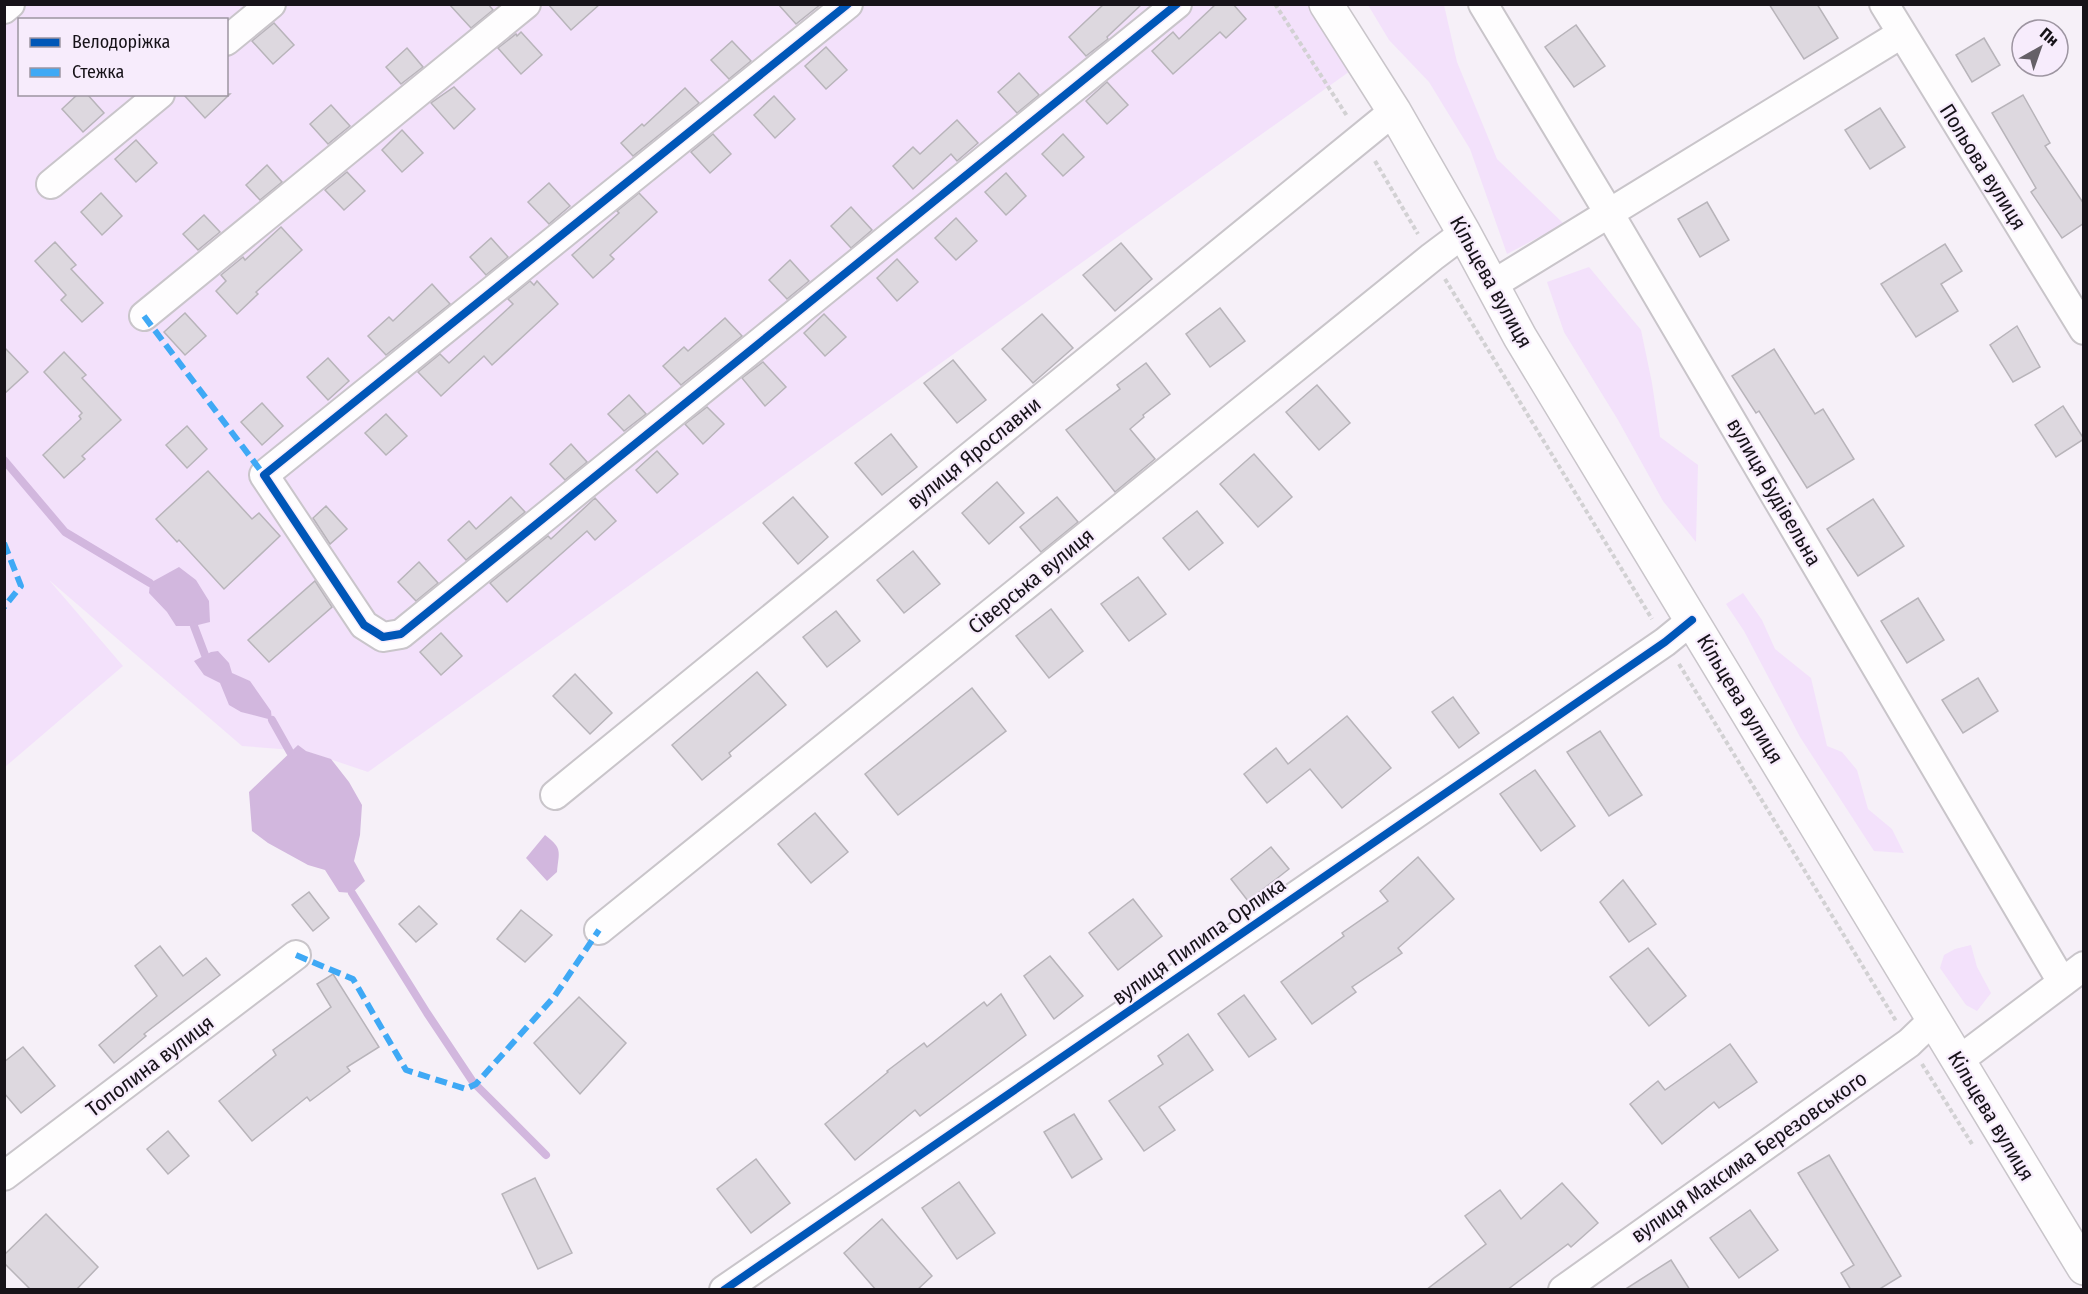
<svg xmlns="http://www.w3.org/2000/svg" width="2088" height="1294" font-family="'Fira Sans Condensed',sans-serif">
<style>
.green{fill:#f3e1fb;fill-rule:evenodd}
.water{fill:#d2b7de}
.lines{fill:none;stroke-linecap:round;stroke-linejoin:round}
.stream{stroke:#d2b7de;stroke-width:8}
.building{fill:#ddd8df;stroke:#b8b4ba;stroke-width:1.5}
.minor-casing{stroke:#c9c5ca;stroke-width:32}
.secondary-casing{stroke:#c9c5ca;stroke-width:36}
.path{stroke:#d2d1d3;stroke-width:4;stroke-dasharray:4.5 3;stroke-linecap:butt}
.minor{stroke:#fefdfe;stroke-width:28}
.secondary{stroke:#fefdfe;stroke-width:33}
.quiet{stroke:#3fa9f5;stroke-width:6;stroke-dasharray:12 6;stroke-linecap:butt}
.cycleway-casing{stroke:#f7ecfc;stroke-width:11}
.cycleway{stroke:#0057b8;stroke-width:8}
.labels{text-anchor:middle;stroke-width:4.5;stroke-linejoin:round;paint-order:stroke}
.street-label{font-size:21px;fill:#171319;stroke:#f7ecfc}
</style>
<rect width="100%" height="100%" fill="#f6f0f8"/>
<g class="green">
<path d="M1318,4L1360,64L368,772L306,751L242,746L49,580L123,666L5,767V5ZM20,20H226V94H20Z"/>
<polygon points="1368,5 1444,5 1457,62 1497,159 1564,224 1507,254 1470,149 1429,82 1389,40"/>
<polygon points="1589,267 1641,330 1652,383 1660,437 1698,465 1696,542 1663,501 1618,420 1564,332 1547,282"/>
<polygon points="1743,593 1762,620 1775,649 1811,678 1827,746 1842,752 1857,770 1868,809 1892,829 1904,853 1874,851 1800,737 1744,631 1726,604"/>
<polygon points="1971,945 1977,967 1991,993 1977,1011 1966,1005 1940,968 1944,955 1955,949"/>
</g>
<g class="water">
<polygon points="179,567 196,580 209,601 210,622 194,626 176,626 167,612 149,593 150,583"/>
<polygon points="218,651 229,663 232,673 250,681 271,711 272,720 241,712 229,705 220,683 204,675 194,661 211,652"/>
<polygon points="298,745 306,751 331,759 349,782 362,805 360,835 354,861 365,881 352,893 339,892 325,870 308,865 268,843 252,831 249,792"/>
<path d="M545,835C563,849 559,851 557,872L547,881L526,858Z"/>
</g>
<g class="lines">
<g class="stream">
<polyline points="4,460 65,532 150,583"/>
<polyline points="194,626 205,655"/>
<polyline points="272,720 290,752"/>
<polyline points="352,893 427,1013 473,1082 546,1155"/>
</g>
</g>
<g class="building">
<polygon points="449,4 488,4 493,10 471,28"/>
<polygon points="548,4 600,4 571,30"/>
<polygon points="778,4 821,4 796,24"/>
<polygon points="1104,4 1142,4 1107,37 1108,39 1086,56 1069,37"/>
<polygon points="1216,4 1233,4 1246,19 1226,38 1220,32 1173,74 1152,51 1173,32 1179,39"/>
<polygon points="1769,4 1817,4 1838,38 1804,59"/>
<polygon points="274,23 294,45 273,64 252,41"/>
<polygon points="1576,25 1605,66 1574,87 1545,47"/>
<polygon points="521,32 542,55 521,74 498,48 516,34 517,36"/>
<polygon points="1984,38 2000,65 1972,82 1956,55"/>
<polygon points="732,41 751,61 729,79 711,60"/>
<polygon points="826,47 847,70 826,89 805,66"/>
<polygon points="407,48 423,67 401,84 386,67"/>
<polygon points="1019,73 1039,95 1017,113 998,92"/>
<polygon points="1107,82 1128,105 1107,124 1086,101"/>
<polygon points="454,87 475,109 454,129 431,103"/>
<polygon points="685,88 699,103 633,156 621,143 642,124 644,126"/>
<polygon points="78,94 87,94 104,113 83,132 62,109"/>
<polygon points="183,94 230,94 205,118"/>
<polygon points="2023,95 2050,143 2045,146 2084,204 2084,223 2062,238 2031,192 2036,188 1992,113"/>
<polygon points="774,96 795,119 775,138 754,115"/>
<polygon points="331,105 350,126 328,144 310,124"/>
<polygon points="1880,108 1905,147 1870,169 1845,130"/>
<polygon points="957,120 978,143 957,161 951,154 913,189 893,166 913,147 920,154"/>
<polygon points="402,130 423,153 402,172 382,150"/>
<polygon points="713,134 731,154 710,173 691,152"/>
<polygon points="1063,134 1084,157 1063,176 1042,154"/>
<polygon points="136,140 157,163 136,182 115,159"/>
<polygon points="267,165 282,182 260,200 246,185"/>
<polygon points="347,172 365,191 344,210 325,190"/>
<polygon points="1006,173 1026,196 1006,215 985,192"/>
<polygon points="549,183 570,206 549,224 528,202"/>
<polygon points="101,193 122,216 102,235 81,212"/>
<polygon points="639,193 657,212 610,255 614,259 593,278 572,255 619,213 617,211"/>
<polygon points="1707,202 1729,240 1700,257 1678,219"/>
<polygon points="851,207 872,230 851,248 831,226"/>
<polygon points="204,215 220,232 198,250 183,234"/>
<polygon points="956,218 977,241 956,260 935,238"/>
<polygon points="281,227 302,250 256,292 258,294 237,314 216,291 226,281 221,275 243,257 245,260"/>
<polygon points="491,238 508,257 486,275 470,257"/>
<polygon points="55,242 76,265 71,269 103,303 82,322 61,300 66,295 35,261"/>
<polygon points="1121,243 1152,279 1115,311 1083,275"/>
<polygon points="1945,244 1962,271 1941,284 1958,311 1916,337 1881,284"/>
<polygon points="897,259 918,282 897,301 877,278"/>
<polygon points="790,260 809,281 787,299 769,280"/>
<polygon points="530,281 534,285 537,281 558,304 492,365 484,356 441,396 418,372 440,354 449,363 513,304 508,299"/>
<polygon points="432,284 450,304 386,355 368,336 389,317 393,321"/>
<polygon points="1220,308 1245,341 1210,367 1186,334"/>
<polygon points="185,313 206,336 185,355 164,332"/>
<polygon points="824,314 846,337 825,356 804,333"/>
<polygon points="1042,314 1073,348 1033,383 1002,349"/>
<polygon points="725,318 742,336 681,385 663,366 684,347 688,351"/>
<polygon points="2017,326 2040,367 2013,382 1990,345"/>
<polygon points="4,347 28,372 4,394"/>
<polygon points="1774,349 1815,414 1823,409 1854,459 1807,488 1759,411 1756,413 1732,376"/>
<polygon points="64,352 86,375 82,378 121,420 82,456 85,459 64,478 43,455 81,419 79,416 82,413 44,372"/>
<polygon points="328,358 349,381 328,400 307,377"/>
<polygon points="953,360 986,400 957,423 924,383"/>
<polygon points="763,362 786,387 765,406 742,378"/>
<polygon points="1146,363 1170,394 1143,415 1144,417 1130,429 1155,459 1115,492 1066,430 1120,389 1117,385"/>
<polygon points="1317,385 1350,423 1319,450 1286,412"/>
<polygon points="629,395 646,414 624,431 608,414"/>
<polygon points="262,403 283,426 262,445 241,422"/>
<polygon points="2063,406 2084,439 2056,457 2035,425"/>
<polygon points="707,407 724,424 703,444 685,424"/>
<polygon points="386,414 407,436 386,455 365,433"/>
<polygon points="187,426 207,449 187,468 166,445"/>
<polygon points="891,434 917,467 882,495 855,463"/>
<polygon points="571,444 587,462 565,480 550,464"/>
<polygon points="657,451 678,474 657,493 636,470"/>
<polygon points="1254,454 1292,497 1258,527 1220,484"/>
<polygon points="208,471 252,519 259,513 280,536 224,589 179,540 177,542 156,519"/>
<polygon points="997,482 1024,513 989,544 962,513"/>
<polygon points="511,497 525,512 466,560 448,540 469,521 476,529"/>
<polygon points="793,497 828,537 798,564 763,523"/>
<polygon points="1057,497 1078,522 1041,552 1020,527"/>
<polygon points="595,498 616,521 595,540 587,531 507,602 490,583 548,536 551,539"/>
<polygon points="1873,499 1904,546 1858,576 1827,529"/>
<polygon points="326,506 347,529 330,544 313,518"/>
<polygon points="1197,511 1223,543 1189,570 1163,538"/>
<polygon points="913,551 940,584 904,613 877,580"/>
<polygon points="419,562 438,583 416,601 398,582"/>
<polygon points="1138,577 1166,614 1129,641 1101,604"/>
<polygon points="315,581 332,607 269,662 248,640"/>
<polygon points="1918,598 1944,640 1907,663 1881,621"/>
<polygon points="1051,609 1083,651 1049,678 1016,636"/>
<polygon points="836,611 860,641 827,667 803,637"/>
<polygon points="441,633 462,656 441,675 420,652"/>
<polygon points="757,672 786,705 729,753 731,756 702,780 672,745"/>
<polygon points="575,674 612,713 590,734 553,696"/>
<polygon points="1978,678 1998,711 1963,733 1942,700"/>
<polygon points="972,688 1006,731 898,815 865,774"/>
<polygon points="1453,697 1479,733 1459,748 1432,712"/>
<polygon points="1347,716 1391,768 1342,808 1310,769 1267,803 1244,774 1276,748 1288,764"/>
<polygon points="1600,731 1642,795 1609,816 1567,752"/>
<polygon points="1535,770 1575,826 1541,851 1500,794"/>
<polygon points="815,813 848,852 811,883 778,844"/>
<polygon points="1271,847 1289,869 1248,901 1231,879"/>
<polygon points="1418,857 1454,899 1398,948 1402,953 1352,987 1356,992 1312,1024 1281,982 1344,936 1342,933 1388,901 1380,891"/>
<polygon points="1623,880 1656,924 1629,942 1600,902"/>
<polygon points="309,892 329,918 313,931 292,905"/>
<polygon points="1133,899 1162,936 1118,970 1089,933"/>
<polygon points="419,906 437,924 416,942 399,924"/>
<polygon points="521,910 552,935 525,962 497,939"/>
<polygon points="160,946 183,976 206,958 220,975 144,1034 146,1036 114,1063 99,1045 157,996 135,966"/>
<polygon points="1648,948 1686,996 1649,1026 1610,977"/>
<polygon points="1050,956 1083,996 1054,1019 1024,976"/>
<polygon points="333,974 379,1047 347,1067 350,1071 310,1101 307,1097 252,1141 219,1101 276,1055 273,1050 331,1007 317,984"/>
<polygon points="1001,994 1026,1035 920,1116 915,1110 855,1160 825,1124 888,1072 887,1071 924,1043 927,1047 984,1002 987,1006"/>
<polygon points="1244,995 1276,1039 1249,1057 1218,1014"/>
<polygon points="579,997 626,1043 580,1094 534,1043"/>
<polygon points="1188,1034 1213,1070 1159,1107 1175,1130 1144,1151 1109,1101 1163,1064 1158,1056"/>
<polygon points="1730,1044 1757,1082 1719,1108 1714,1102 1662,1144 1630,1104 1658,1081 1665,1090"/>
<polygon points="23,1047 55,1086 21,1113 4,1093 4,1062"/>
<polygon points="1074,1114 1102,1159 1072,1178 1044,1132"/>
<polygon points="168,1131 189,1156 168,1174 147,1149"/>
<polygon points="1829,1155 1901,1276 1878,1290 1851,1290 1841,1273 1854,1265 1798,1173"/>
<polygon points="756,1159 790,1203 751,1233 717,1189"/>
<polygon points="535,1178 572,1253 538,1269 502,1194"/>
<polygon points="959,1182 995,1233 957,1259 922,1208"/>
<polygon points="1562,1183 1598,1223 1571,1247 1568,1244 1507,1290 1426,1290 1486,1244 1465,1216 1500,1190 1521,1219"/>
<polygon points="1750,1210 1778,1250 1739,1278 1710,1238"/>
<polygon points="46,1214 98,1267 76,1290 31,1290 4,1263 4,1255"/>
<polygon points="882,1219 932,1276 917,1290 876,1290 844,1253"/>
<polygon points="1671,1260 1690,1290 1624,1290"/>
</g>
<g class="lines">
<defs>
<g id="minor">
<polyline points="848,4 264,475 364,625 383,637 401,634 1177,4"/>
<polyline points="1483,4 1609,213 2062,982"/>
<polyline points="1884,4 2084,330"/>
<polyline points="4,9 10,4"/>
<polyline points="226,41 271,4"/>
<polyline points="51,184 160,94"/>
<polyline points="1492,285 1901,34"/>
<polyline points="144,316 526,4"/>
<polyline points="555,795 1394,111"/>
<polyline points="599,930 1432,257 1464,233"/>
<polyline points="1958,1061 2084,966"/>
<polyline points="4,1176 296,955"/>
<polyline points="724,1290 1665,642 1692,620"/>
<polyline points="1563,1290 1909,1043 1932,1021"/>
</g>
<polyline id="secondary" points="1326,4 1394,111 1464,233 1520,337 2084,1268"/>
</defs>
<use href="#minor" class="minor-casing"/>
<use href="#secondary" class="secondary-casing"/>
<g class="path">
<polyline points="1275,4 1347,116"/>
<polyline points="1375,161 1418,234"/>
<polyline points="1445,279 1652,619"/>
<polyline points="1679,664 1896,1021"/>
<polyline points="1922,1064 1972,1144"/>
</g>
<use href="#minor" class="minor"/>
<use href="#secondary" class="secondary"/>
<g class="quiet">
<polyline points="144,316 264,475"/>
<polyline points="4,543 21,586 4,607"/>
<polyline points="296,955 353,979 406,1070 466,1089 476,1084 554,997 599,930"/>
</g>
<defs>
<g id="cycleway">
<polyline points="848,4 264,475 364,625 383,637 401,634 1177,4"/>
<polyline points="724,1290 1665,642 1692,620"/>
</g>
</defs>
<use href="#cycleway" class="cycleway-casing"/>
<use href="#cycleway" class="cycleway"/>
</g>
<g class="labels">
<g class="street-label">
<text transform="translate(1983 167) rotate(58)" y="7">Польова вулиця</text>
<text transform="translate(1491 282) rotate(61)" y="7">Кільцева вулиця</text>
<text transform="translate(974 453) rotate(-39)" y="7">вулиця Ярославни</text>
<text transform="translate(1774 492) rotate(60)" y="7">вулиця Будівельна</text>
<text transform="translate(1031 581) rotate(-39)" y="7">Сіверська вулиця</text>
<text transform="translate(1740 699) rotate(59)" y="7">Кільцева вулиця</text>
<text transform="translate(1199 941) rotate(-35)" y="7">вулиця Пилипа Орлика</text>
<text transform="translate(150 1066) rotate(-37)" y="7">Тополина вулиця</text>
<text transform="translate(1991 1116) rotate(59)" y="7">Кільцева вулиця</text>
<text transform="translate(1749 1157) rotate(-35)" y="7">вулиця Максима Березовського</text>
</g>
</g>
<rect width="2088" height="1294" fill="none" stroke="#171319" stroke-width="12"/>
<rect x="18" y="18" width="210" height="78" fill="#f7ecfc" stroke="#9d95a1" stroke-width="1.5"/>
<rect x="30" y="38" width="30" height="9" fill="#0057b8" stroke="#9d95a1" stroke-width="1.5"/>
<text x="72" y="48" font-size="18" fill="#171319">Велодоріжка</text>
<rect x="30" y="68" width="30" height="9" fill="#3fa9f5" stroke="#9d95a1" stroke-width="1.5"/>
<text x="72" y="78" font-size="18" fill="#171319">Стежка</text>
<g transform="translate(2040 48) rotate(40)"><circle r="28" fill="#f7ecfc" stroke="#9d95a1" stroke-width="1.5"/>
<path d="M0-4.5L10 22L0 15L-10 22Z" fill="#656067"/>
<text y="-9" font-size="16" font-weight="bold" text-anchor="middle" fill="#171319">Пн</text>
</g>
</svg>
